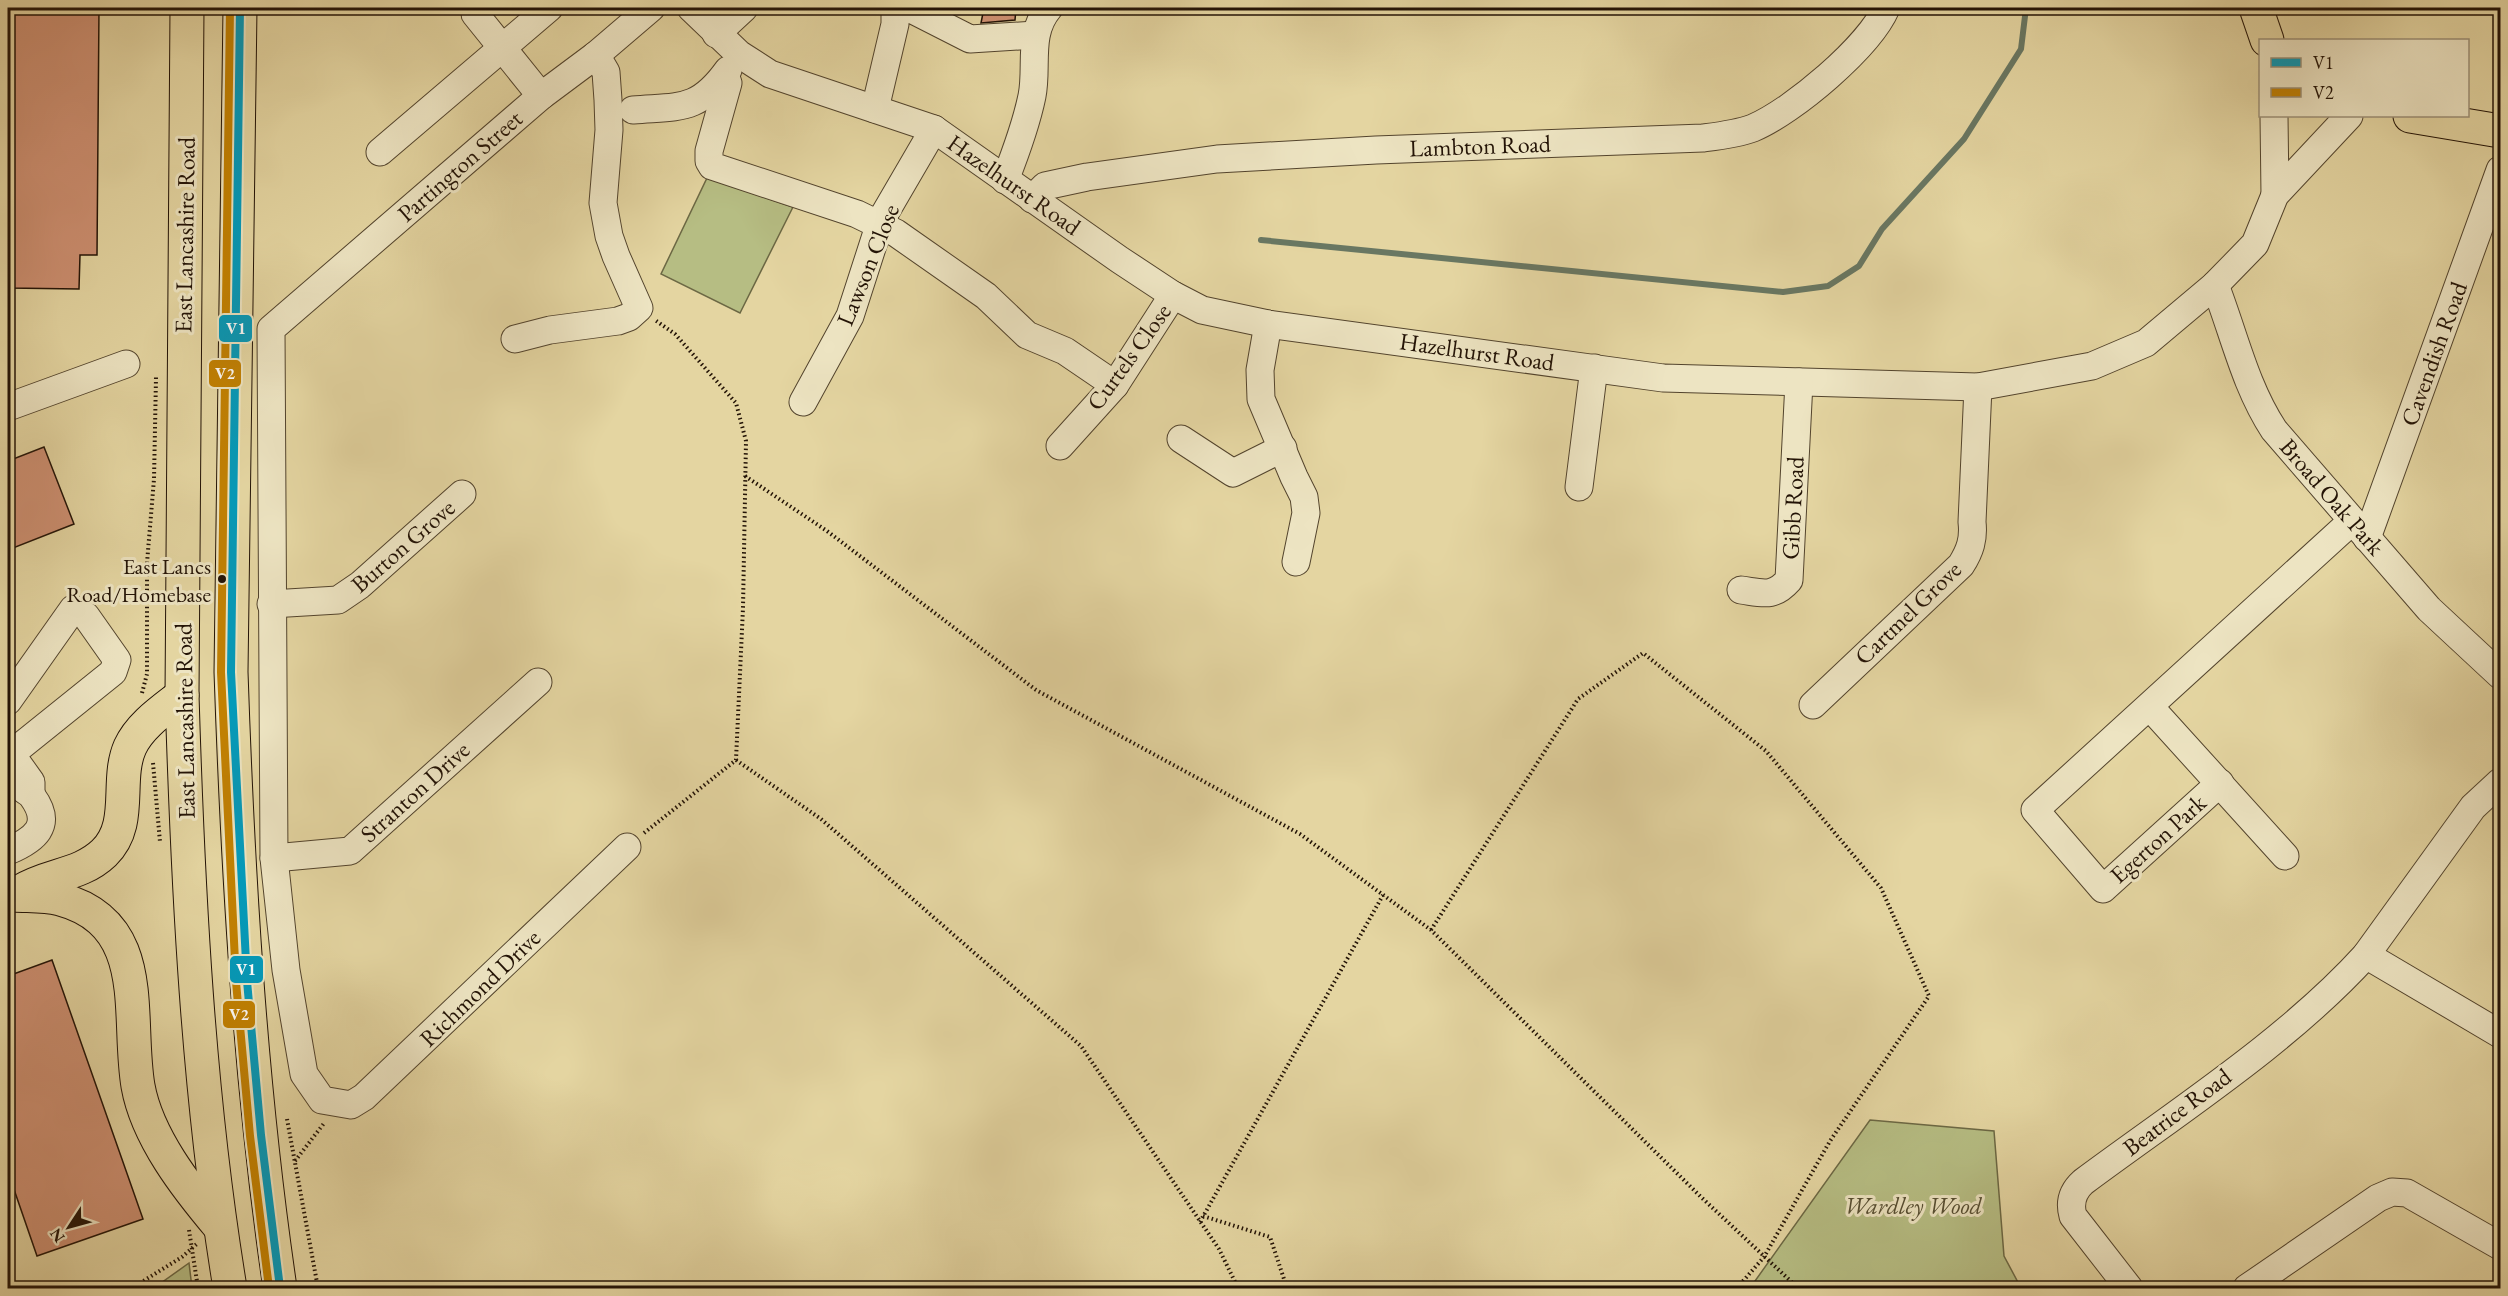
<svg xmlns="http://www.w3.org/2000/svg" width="2508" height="1296" font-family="'EB Garamond',serif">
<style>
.green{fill:#b6bd83;stroke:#6c6844;stroke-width:1.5}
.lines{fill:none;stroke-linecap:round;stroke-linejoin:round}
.stream{stroke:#697762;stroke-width:6}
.building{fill:#cd8f71;stroke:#231306;stroke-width:1.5}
.minor-casing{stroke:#53442d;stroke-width:29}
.major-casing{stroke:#231306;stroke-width:35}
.highway-casing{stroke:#231306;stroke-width:35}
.path{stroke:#231306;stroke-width:4;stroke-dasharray:1.5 3;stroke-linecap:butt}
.minor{stroke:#ede4c2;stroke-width:27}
.major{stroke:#e4d5a1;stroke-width:33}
.highway{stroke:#e4d5a1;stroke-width:33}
.bus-1-casing{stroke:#ede4c2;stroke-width:12}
.bus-2-casing{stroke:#ede4c2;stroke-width:12}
.bus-1{stroke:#049aba;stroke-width:8}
.bus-2{stroke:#c28102;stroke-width:8}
.bus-dot{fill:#231306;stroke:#ede4c2;stroke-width:2}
.labels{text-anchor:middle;stroke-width:6;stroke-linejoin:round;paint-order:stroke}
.bus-label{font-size:22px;fill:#231306;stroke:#ede4c2;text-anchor:end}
.street-label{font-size:24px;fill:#231306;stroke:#ede4c2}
.park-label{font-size:24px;font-style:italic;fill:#564e32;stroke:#ede4c2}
.line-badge{stroke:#ede4c2;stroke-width:2}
.badge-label{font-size:16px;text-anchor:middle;font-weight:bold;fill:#fff}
</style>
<rect width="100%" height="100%" fill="#e4d5a1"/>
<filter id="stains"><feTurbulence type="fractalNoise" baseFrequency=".00333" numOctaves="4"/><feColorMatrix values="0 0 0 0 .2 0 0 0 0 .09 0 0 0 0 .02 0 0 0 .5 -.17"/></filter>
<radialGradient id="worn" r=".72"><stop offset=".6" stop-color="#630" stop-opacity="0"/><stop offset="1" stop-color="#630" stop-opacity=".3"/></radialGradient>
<g class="green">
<polygon points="707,178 793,207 740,313 661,274"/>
<polygon points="1870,1120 1994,1131 2004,1256 2021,1288 1750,1288"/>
<polygon points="189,1263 192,1288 154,1288"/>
</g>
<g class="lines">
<polyline class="stream" points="1261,240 1783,292 1828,286 1859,266 1882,229 1964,139 2021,49 2026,8"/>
</g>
<g class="building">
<polygon points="8,8 99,8 97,255 80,255 79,289 8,288"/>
<polygon points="984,8 1016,8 1015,20 981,23"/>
<polygon points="44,447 74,524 8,550 8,461"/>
<polygon points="52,960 143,1219 37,1256 8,1172 8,976"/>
</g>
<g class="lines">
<defs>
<g id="minor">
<polyline points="691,8 739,54 770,74 934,129 1120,260 1173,295 1202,310 1268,324 1663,378 1978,387 2092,366 2146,343 2215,285 2255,244 2275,195 2349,116"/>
<polyline points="475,14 541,96"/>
<polyline points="716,34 744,8"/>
<polyline points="725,75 728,83 709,151 709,161 712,166 857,214 896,233 986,296 1027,335 1065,351 1115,385"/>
<polyline points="875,109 895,24 895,15 909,8 970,39 1035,35"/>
<path d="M633,110C679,106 698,112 728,70"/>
<polyline points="2274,116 2275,195"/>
<polyline points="380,152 549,8"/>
<path d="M1005,180C1016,152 1026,125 1032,96C1038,66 1027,34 1049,8"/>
<path d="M1032,199L1045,186L1087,177L1217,159L1376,150L1703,138C1719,136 1737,134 1753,128C1793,111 1869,47 1886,8"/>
<path d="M2215,285C2234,334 2245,386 2274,430L2429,609L2500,675"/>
<polyline points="1268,324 1260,370 1261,399 1294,477 1304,497 1306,513 1296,562"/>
<polyline points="515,339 550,330 618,321 629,317 639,308 616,256 609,236 603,203 609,130 608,100 606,72 596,55"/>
<polyline points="803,402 850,316 881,220 934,129"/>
<polyline points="8,407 126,364"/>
<polyline points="1181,439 1233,473 1283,448"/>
<polyline points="1060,446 1115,385 1173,295"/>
<polyline points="1579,487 1594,368"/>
<polyline points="2367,538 2500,170"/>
<path d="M1741,590C1763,593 1773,598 1789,580L1799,382"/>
<polyline points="271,604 338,600 360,585 462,494"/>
<polyline points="8,701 73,609 86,616 117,660 113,672 11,754 31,782 31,794"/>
<path d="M1813,705L1961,565C1970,551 1974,539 1972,522L1978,387"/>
<polyline points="2150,707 2285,856"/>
<polyline points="2220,783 2103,889 2035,810 2352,521"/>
<polyline points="627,847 364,1097 351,1105 322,1100 304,1074 286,970 274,858 271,329 541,96 596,55 651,8"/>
<path d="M8,851C34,840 54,826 32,796C28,791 22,790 18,784"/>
<polyline points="274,858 350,851 538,682"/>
<polyline points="2366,955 2500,1034"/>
<path d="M2129,1288L2073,1216C2069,1202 2073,1191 2083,1182C2177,1112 2288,1041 2366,955L2473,807L2500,782"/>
<polyline points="2247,1288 2378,1198 2392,1192 2407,1193 2500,1246"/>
</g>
<g id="major">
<polyline points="2256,8 2267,40"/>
<polyline points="2410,116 2500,131"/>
</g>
<g id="highway">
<path d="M187,8L182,695C188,893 198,1093 230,1288"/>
<path d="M240,8L231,672C238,878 250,1084 280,1288"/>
<path d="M21,891C48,874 80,876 104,853C134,824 115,781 130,747C140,725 163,710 182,695"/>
<path d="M14,895C29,896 46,895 60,899C152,924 126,1015 138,1086C147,1137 187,1188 220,1227"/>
</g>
</defs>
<use href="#minor" class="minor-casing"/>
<use href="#major" class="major-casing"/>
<use href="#highway" class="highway-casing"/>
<g class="path">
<polyline points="745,476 827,531 1036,690 1300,834 1431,930 1701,1197 1798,1288"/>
<polyline points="142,693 147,674 147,563 154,479 156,377"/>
<polyline points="736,760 821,819 1081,1046 1219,1249 1238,1288"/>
<polyline points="153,763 160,842"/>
<polyline points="644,833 736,760 743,608 746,441 736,403 675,334 655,320"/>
<polyline points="1431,930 1578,699 1643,653 1766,751 1881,888 1929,996 1830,1141 1764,1257 1737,1288"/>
<polyline points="287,1119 318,1288"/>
<polyline points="295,1161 325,1122"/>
<polyline points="1203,1216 1270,1237 1287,1288"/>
<polyline points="1200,1222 1383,895"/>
<polyline points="189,1230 198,1288"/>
<polyline points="132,1288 182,1257 198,1243"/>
</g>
<use href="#minor" class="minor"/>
<use href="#major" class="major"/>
<use href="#highway" class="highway"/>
<defs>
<polyline id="bus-1" points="240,8 231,672 247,981 261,1135 280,1288"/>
<polyline id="bus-2" points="230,8 221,672 236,982 250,1136 269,1288"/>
</defs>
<use href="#bus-1" class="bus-1-casing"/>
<use href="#bus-2" class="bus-2-casing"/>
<use href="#bus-1" class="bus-1"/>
<use href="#bus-2" class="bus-2"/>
</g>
<circle class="bus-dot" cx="222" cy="579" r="5"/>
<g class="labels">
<g class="bus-label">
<text x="211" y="574">East Lancs<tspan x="211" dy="28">Road/Homebase</tspan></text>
</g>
<g class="street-label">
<text transform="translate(1480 146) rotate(-2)" y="8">Lambton Road</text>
<text transform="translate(460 166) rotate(-41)" y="8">Partington Street</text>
<text transform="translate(1014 185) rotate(35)" y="8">Hazelhurst Road</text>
<text transform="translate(185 235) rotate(-89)" y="8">East Lancashire Road</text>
<text transform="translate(868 265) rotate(-68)" y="8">Lawson Close</text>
<text transform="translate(1477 352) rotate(8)" y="8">Hazelhurst Road</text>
<text transform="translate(2434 354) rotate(-70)" y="8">Cavendish Road</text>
<text transform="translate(1129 357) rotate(-54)" y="8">Curtels Close</text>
<text transform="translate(2332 497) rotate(49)" y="8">Broad Oak Park</text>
<text transform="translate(1793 508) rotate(-87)" y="8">Gibb Road</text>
<text transform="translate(403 546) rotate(-41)" y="8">Burton Grove</text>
<text transform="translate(1908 613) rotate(-44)" y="8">Cartmel Grove</text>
<text transform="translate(185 721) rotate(-91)" y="8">East Lancashire Road</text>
<text transform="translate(415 792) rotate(-42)" y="8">Stranton Drive</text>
<text transform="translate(2158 839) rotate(-42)" y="8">Egerton Park</text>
<text transform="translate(480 988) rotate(-44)" y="8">Richmond Drive</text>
<text transform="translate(2177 1112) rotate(-37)" y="8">Beatrice Road</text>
</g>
<g class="park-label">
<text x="1913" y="1214">Wardley Wood</text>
</g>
</g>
<g class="line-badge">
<rect x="218" y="314" width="35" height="29" rx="6" fill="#049aba"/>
<rect x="208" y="359" width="34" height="29" rx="6" fill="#c28102"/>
<rect x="229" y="955" width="35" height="29" rx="6" fill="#049aba"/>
<rect x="222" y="1000" width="34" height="29" rx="6" fill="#c28102"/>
</g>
<g class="badge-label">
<text x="236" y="334">V1</text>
<text x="225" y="379">V2</text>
<text x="246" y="975">V1</text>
<text x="239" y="1020">V2</text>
</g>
<rect width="2508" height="1296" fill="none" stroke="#e4d5a1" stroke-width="30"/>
<rect x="9" y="9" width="2490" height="1278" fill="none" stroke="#231306" stroke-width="3"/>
<rect x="15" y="15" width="2478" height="1266" fill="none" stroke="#231306" stroke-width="1.5"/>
<rect x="2259" y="39" width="210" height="78" fill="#ede4c2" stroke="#9c9077" stroke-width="1.5"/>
<rect x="2271" y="58" width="30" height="9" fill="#049aba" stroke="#9c9077" stroke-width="1.5"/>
<text x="2313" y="69" font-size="18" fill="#231306">V1</text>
<rect x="2271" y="88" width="30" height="9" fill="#c28102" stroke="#9c9077" stroke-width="1.5"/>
<text x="2313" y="99" font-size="18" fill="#231306">V2</text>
<g transform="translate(69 1227) rotate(234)" stroke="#ede4c2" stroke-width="4.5" paint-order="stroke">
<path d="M0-4.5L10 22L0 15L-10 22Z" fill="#231306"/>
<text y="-9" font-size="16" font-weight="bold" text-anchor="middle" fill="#231306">N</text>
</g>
<rect width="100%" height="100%" filter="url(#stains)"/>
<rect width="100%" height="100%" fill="url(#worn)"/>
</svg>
